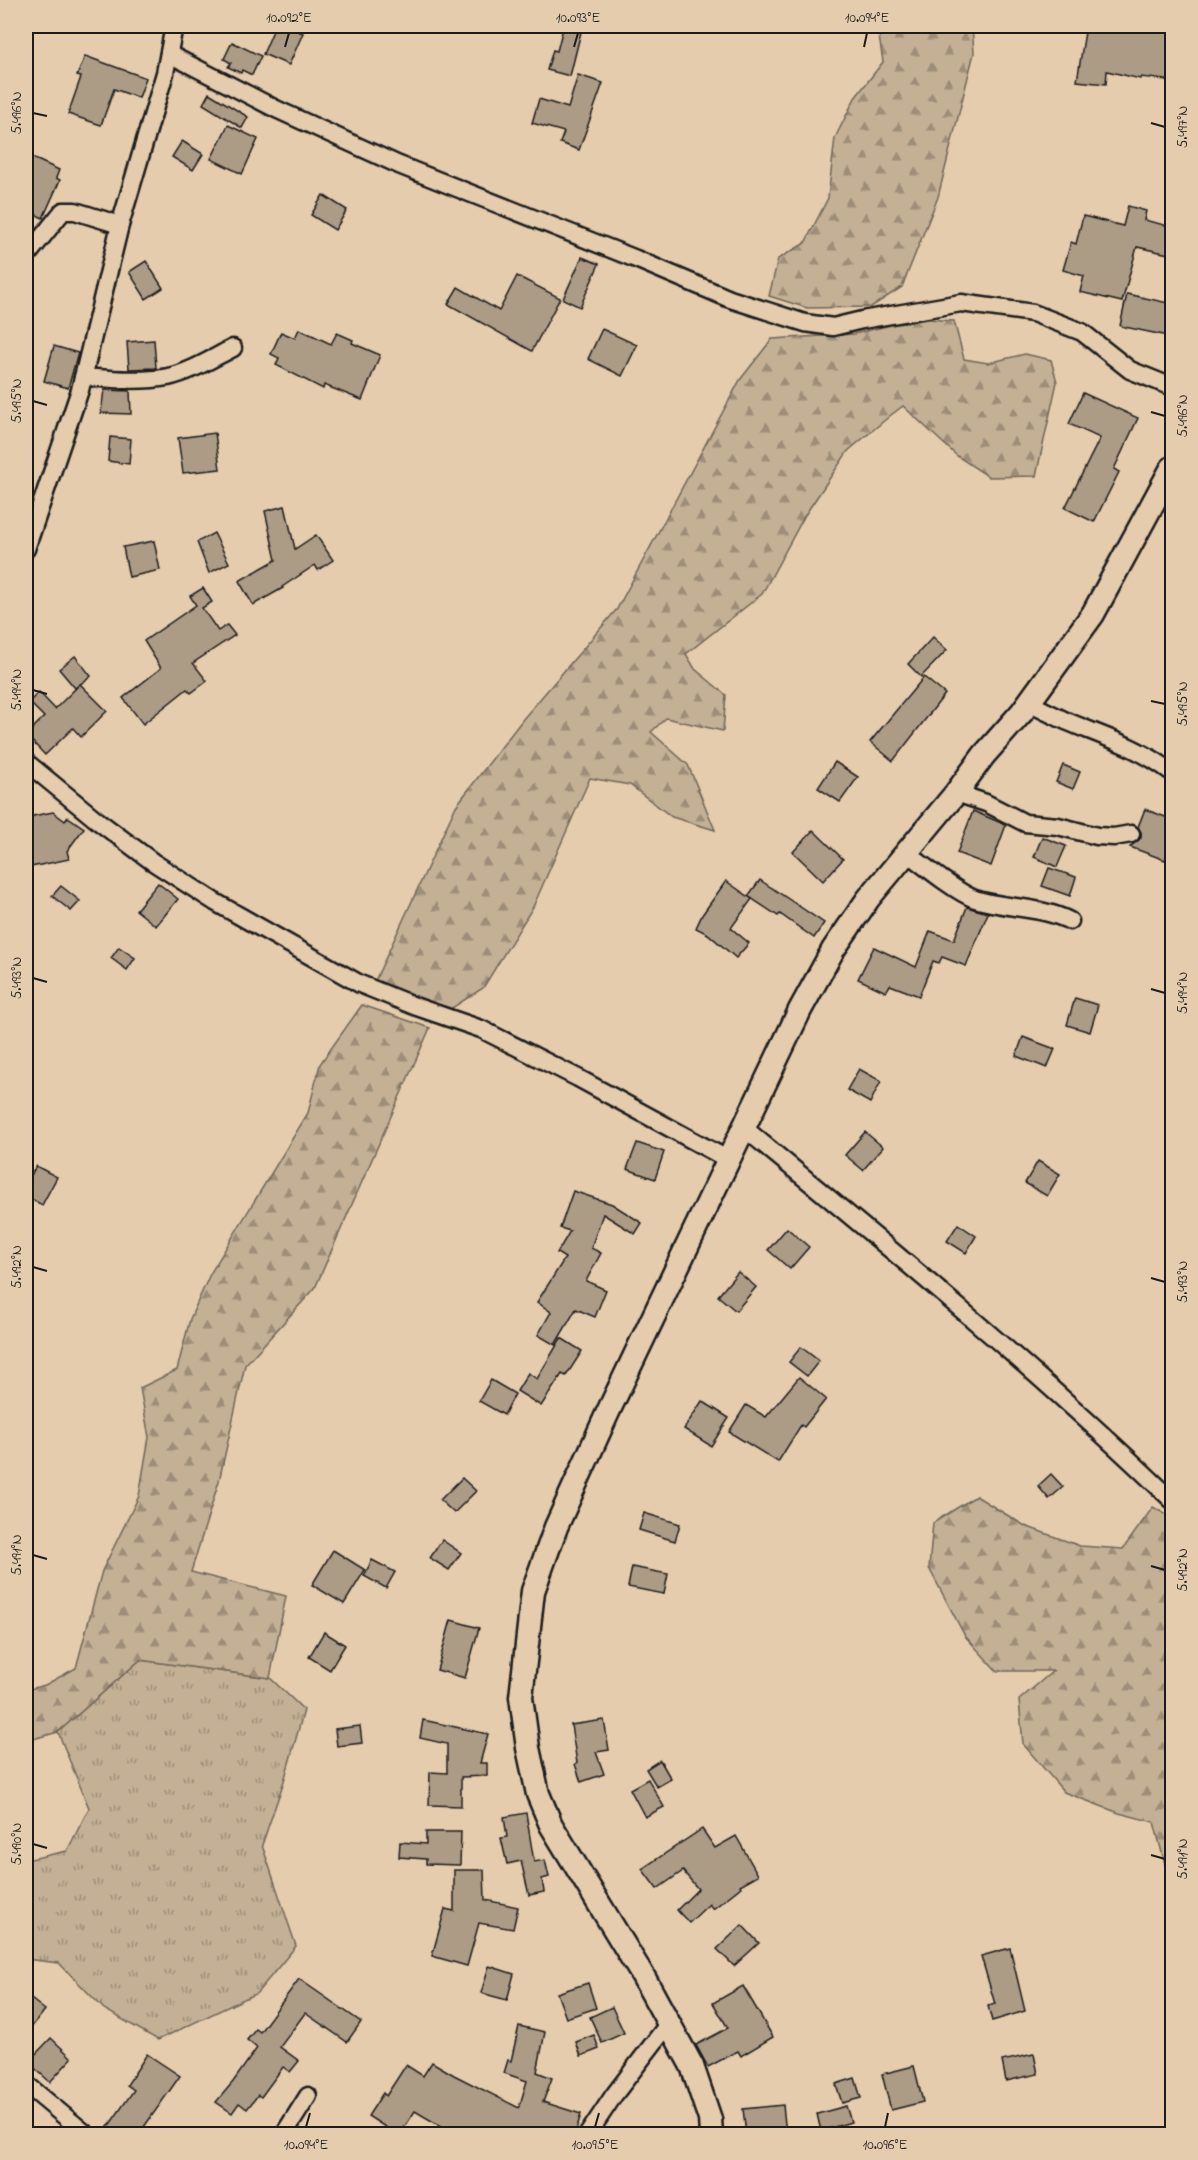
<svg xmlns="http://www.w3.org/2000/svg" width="1198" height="2160" font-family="'Indie Flower',sans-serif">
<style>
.grass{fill:url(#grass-tufts);stroke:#706658;stroke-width:1.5}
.forest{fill:url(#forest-firs);stroke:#706658;stroke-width:1.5}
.building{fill:#ac9b85;stroke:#1c1c1c;stroke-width:1.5}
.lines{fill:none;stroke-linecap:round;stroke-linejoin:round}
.street-casing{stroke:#1c1c1c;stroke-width:21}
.secondary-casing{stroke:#1c1c1c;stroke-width:27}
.street{stroke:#e4ccad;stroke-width:16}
.secondary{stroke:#e4ccad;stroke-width:22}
.ticks{fill:none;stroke:#1c1c1c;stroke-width:2}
.neatline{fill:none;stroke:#1c1c1c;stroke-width:2}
.ticks-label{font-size:15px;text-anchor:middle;fill:#1c1c1c}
</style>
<defs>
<pattern id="grass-tufts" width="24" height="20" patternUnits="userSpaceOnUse" patternTransform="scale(1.5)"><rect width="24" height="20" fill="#c3b095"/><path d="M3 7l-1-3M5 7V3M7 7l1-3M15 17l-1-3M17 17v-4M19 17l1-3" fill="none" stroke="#9e8e79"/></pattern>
<pattern id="forest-firs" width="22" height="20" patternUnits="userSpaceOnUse" patternTransform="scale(1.5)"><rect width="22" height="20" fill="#c3b095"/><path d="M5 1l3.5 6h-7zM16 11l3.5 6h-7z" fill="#9e8e79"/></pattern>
</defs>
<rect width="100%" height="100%" fill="#e4ccad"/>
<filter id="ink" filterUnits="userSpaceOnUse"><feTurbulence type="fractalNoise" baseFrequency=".0167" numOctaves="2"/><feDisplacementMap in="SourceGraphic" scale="12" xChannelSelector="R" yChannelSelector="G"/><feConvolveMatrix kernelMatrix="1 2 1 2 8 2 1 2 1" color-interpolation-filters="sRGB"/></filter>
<g filter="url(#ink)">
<polygon class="grass" points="140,1660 270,1678 304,1710 284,1781 262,1845 296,1946 257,1993 158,2040 104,2009 59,1963 26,1959 26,1860 67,1851 89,1808 58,1732"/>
<g class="forest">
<polygon points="875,26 972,26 974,53 938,197 902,287 871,307 807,308 769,296 778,259 805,243 828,198 835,138 855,98 883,62 878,30"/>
<polygon points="928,319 954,321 964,359 988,363 1025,354 1051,360 1057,382 1036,476 989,477 957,456 903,406 891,415 848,451 805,515 762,594 686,654 695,669 726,695 723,731 666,718 651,732 688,765 715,830 672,817 630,785 590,778 533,907 483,988 449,1010 374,983 456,806 523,719 617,609 740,380 772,339 854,334 891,325"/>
<polygon points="362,1005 430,1028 315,1288 245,1365 219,1481 191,1572 286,1596 270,1678 140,1660 58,1732 26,1741 26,1690 45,1685 76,1668 102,1571 139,1496 149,1437 140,1388 177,1370 190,1319 210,1274 308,1113 320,1064"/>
<polygon points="976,1496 1025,1526 1080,1546 1123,1549 1153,1507 1172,1518 1172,1891 1154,1822 1119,1813 1064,1792 1023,1744 1019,1700 1053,1671 997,1671 965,1636 929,1568 933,1523"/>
</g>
<g class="building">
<polygon points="275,26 285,26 303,33 289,65 263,54"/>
<polygon points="1086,26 1173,26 1173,81 1141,77 1140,79 1107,71 1106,84 1077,81"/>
<polygon points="563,28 581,32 570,76 547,70 553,50 557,51"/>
<polygon points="232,42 261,56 252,75 242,70 241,73 228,67 231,63 224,59"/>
<polygon points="85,56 146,78 139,98 114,89 101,125 68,114 81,77 77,76"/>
<polygon points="578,75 603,83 579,150 560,143 564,132 532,123 539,99 568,108"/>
<polygon points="209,93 248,117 242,128 203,104"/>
<polygon points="228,125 258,139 242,174 211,159"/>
<polygon points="182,141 203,154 193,170 172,157"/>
<polygon points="26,155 59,170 56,178 60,180 43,218 26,210"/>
<polygon points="323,195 347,210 335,230 311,215"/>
<polygon points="1128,206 1146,211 1144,220 1173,227 1173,255 1137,247 1122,302 1080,292 1084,276 1063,270 1071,242 1076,244 1083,216 1123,226"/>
<polygon points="582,257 599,264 580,307 563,299"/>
<polygon points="146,261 163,288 146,299 129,272"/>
<polygon points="517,276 560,298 532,351 448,304 458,287 499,311"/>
<polygon points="1127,294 1173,304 1173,337 1120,326"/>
<polygon points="299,329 331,344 337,333 353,340 352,343 380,355 362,400 324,385 323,389 276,365 279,358 271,354 281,332 295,338"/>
<polygon points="602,329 637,345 622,376 588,359"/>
<polygon points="154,340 156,368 129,369 127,342"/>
<polygon points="54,346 78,353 68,388 44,381"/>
<polygon points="104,390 130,391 131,414 101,413"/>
<polygon points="1083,393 1138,418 1114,469 1119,472 1094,522 1065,508 1100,438 1069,424"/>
<polygon points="215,433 220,469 183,473 178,438"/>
<polygon points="110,437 131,439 129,464 108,461"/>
<polygon points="285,506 295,549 316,535 333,560 318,570 315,565 282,587 283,588 253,605 239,581 276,560 265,511"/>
<polygon points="214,533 229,563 209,573 197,542"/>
<polygon points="154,541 160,570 129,577 123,547"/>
<polygon points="203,588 212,602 202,608 218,631 227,625 235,635 193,663 207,681 191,693 187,689 143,724 123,698 161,668 144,641 196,605 190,596"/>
<polygon points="933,637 947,650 921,677 908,664"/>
<polygon points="75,656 91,676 75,688 59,669"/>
<polygon points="924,677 945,694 893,761 870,742"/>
<polygon points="80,684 107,711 81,737 73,728 45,755 26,735 44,717 29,702 39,692 55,709"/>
<polygon points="835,762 858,777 840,802 818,788"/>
<polygon points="1063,765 1080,772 1073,789 1056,782"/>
<polygon points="1145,809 1173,820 1173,841 1165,860 1130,847 1141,838 1141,832 1138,827"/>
<polygon points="973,811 1006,825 991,866 957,853"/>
<polygon points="53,812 65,821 68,817 84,828 67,851 69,859 26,868 26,827 33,816"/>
<polygon points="813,830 843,859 823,881 793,852"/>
<polygon points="1042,837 1066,846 1057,867 1034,857"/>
<polygon points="1049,868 1076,877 1070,896 1042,886"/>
<polygon points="760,880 824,923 814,938 780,914 778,916 748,896"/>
<polygon points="726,881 752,899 731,928 749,943 736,958 708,934 696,928 702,915"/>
<polygon points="158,883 178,899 156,926 136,910"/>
<polygon points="61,886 80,901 71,911 52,896"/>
<polygon points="967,907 988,913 966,966 942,957 939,963 933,961 919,996 890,985 886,992 858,979 874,947 916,967 930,931 954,940"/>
<polygon points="119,947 135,958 127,970 111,958"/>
<polygon points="1075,998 1098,1005 1090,1032 1067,1025"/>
<polygon points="1023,1037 1055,1049 1047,1068 1016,1056"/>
<polygon points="859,1069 881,1081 870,1103 847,1090"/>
<polygon points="865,1132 883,1147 863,1170 845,1155"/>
<polygon points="637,1143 664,1152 655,1179 627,1169"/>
<polygon points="1038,1161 1060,1174 1047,1196 1025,1183"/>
<polygon points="36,1166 57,1177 42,1205 26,1196 26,1185"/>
<polygon points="573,1191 612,1204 642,1223 635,1234 603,1214 591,1248 601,1253 586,1281 606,1290 595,1317 576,1309 555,1345 538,1335 551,1312 537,1302 565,1258 557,1253 570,1231 560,1228"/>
<polygon points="958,1224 976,1236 966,1253 947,1241"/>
<polygon points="787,1228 809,1247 790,1269 768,1250"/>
<polygon points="738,1272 756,1287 736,1311 718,1296"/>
<polygon points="561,1338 582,1351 566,1376 562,1374 541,1406 517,1391 528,1373 537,1379"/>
<polygon points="801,1347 819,1361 807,1376 789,1362"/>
<polygon points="799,1377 826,1399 804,1427 801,1425 778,1462 729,1432 746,1405 766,1417"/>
<polygon points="491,1380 515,1394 504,1415 479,1401"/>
<polygon points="702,1401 729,1418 711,1446 684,1429"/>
<polygon points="1051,1474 1063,1487 1049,1499 1038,1486"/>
<polygon points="462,1478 476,1491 454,1513 440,1500"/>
<polygon points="644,1513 680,1524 675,1541 639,1530"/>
<polygon points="442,1540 461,1553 449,1570 430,1558"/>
<polygon points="333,1550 365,1570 344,1604 312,1585"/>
<polygon points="372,1560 395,1572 386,1588 364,1576"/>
<polygon points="632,1567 668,1574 664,1594 628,1587"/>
<polygon points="451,1620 479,1628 465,1678 437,1670"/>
<polygon points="324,1632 345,1645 330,1670 309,1657"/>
<polygon points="423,1720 488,1734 480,1763 487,1763 487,1776 461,1777 461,1806 429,1805 430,1772 447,1773 447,1744 420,1738"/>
<polygon points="604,1720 609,1750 596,1752 604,1774 581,1782 575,1764 577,1763 571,1725"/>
<polygon points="360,1726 362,1743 337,1746 335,1729"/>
<polygon points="660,1760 671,1779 657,1787 646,1769"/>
<polygon points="648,1779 664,1807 645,1817 630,1789"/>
<polygon points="526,1813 534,1862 545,1860 549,1877 542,1879 544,1892 529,1895 521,1861 507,1864 501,1838 507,1837 504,1817"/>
<polygon points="702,1829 715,1848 736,1836 758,1875 740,1885 741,1887 713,1909 709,1904 689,1923 677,1910 698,1889 683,1871 657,1889 642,1869"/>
<polygon points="426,1832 461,1832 460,1865 426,1864 426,1859 399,1857 400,1842 426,1844"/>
<polygon points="454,1870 484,1870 485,1900 518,1907 513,1929 479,1923 467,1966 432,1956 445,1909 454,1911"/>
<polygon points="742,1925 759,1943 734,1966 717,1949"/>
<polygon points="1010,1948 1025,2011 992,2021 988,2006 995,2004 981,1956"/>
<polygon points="489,1966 514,1974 507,2000 481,1993"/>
<polygon points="299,1979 361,2022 347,2042 305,2013 280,2047 299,2061 290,2072 283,2067 261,2097 258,2095 247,2109 239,2103 232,2113 216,2102 233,2082 257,2048 247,2040 256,2029 260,2032"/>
<polygon points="588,1983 596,2008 566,2018 557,1993"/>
<polygon points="743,1986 773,2037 741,2056 738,2051 708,2067 696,2045 728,2028 713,2003"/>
<polygon points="26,1995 45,2010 26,2034"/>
<polygon points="612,2007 624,2033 602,2043 590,2017"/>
<polygon points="519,2026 545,2032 537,2072 552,2078 543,2102 581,2114 575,2134 454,2134 415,2111 400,2134 396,2134 368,2116 383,2093 386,2096 406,2065 423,2076 432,2062 454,2075 519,2108 527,2081 504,2073 508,2060 511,2061"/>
<polygon points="594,2035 599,2049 581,2056 576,2042"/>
<polygon points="51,2038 72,2058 50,2082 28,2062"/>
<polygon points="147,2054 180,2076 139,2134 103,2134 134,2090 127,2085"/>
<polygon points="1034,2054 1038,2074 1006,2081 1002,2061"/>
<polygon points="914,2066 923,2102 891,2110 882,2074"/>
<polygon points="855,2078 861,2098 842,2103 836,2084"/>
<polygon points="783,2105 786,2134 746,2134 743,2109"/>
<polygon points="846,2106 851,2122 821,2131 817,2114"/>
</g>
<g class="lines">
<defs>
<g id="street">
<polyline points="169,54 276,109 399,165 636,259 730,299 805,323 833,327 862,320 961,303 1033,313 1082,332 1130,370 1172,387"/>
<polyline points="26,257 63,211 75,211 120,225"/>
<path d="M83,377C111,379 141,382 168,377C191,372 213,358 233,348"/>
<polyline points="26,549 80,390 120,225 165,73 174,26"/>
<path d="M1029,703C1041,709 1053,715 1066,721C1102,736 1139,747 1170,771H1172"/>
<polyline points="26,762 98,821 153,862 215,902 360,984 417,1007 481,1029 578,1078 727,1159"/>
<polyline points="956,793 986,803 1025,823 1058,826 1097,836 1114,837 1131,834"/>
<path d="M906,852C923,865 956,892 975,899C1006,909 1041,906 1070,921"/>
<path d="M744,1128C890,1248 1036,1369 1172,1500"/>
<polyline points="26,2084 86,2134"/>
<polyline points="284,2134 308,2096"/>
<polyline points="588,2134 614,2095 669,2023"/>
</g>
<polyline id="secondary" points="711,2134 710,2119 692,2066 643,1976 551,1825 538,1794 528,1748 521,1697 533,1591 556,1527 608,1412 800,1010 833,950 868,899 956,793 984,755 1022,712 1093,614 1172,468"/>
</defs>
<use href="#street" class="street-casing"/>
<use href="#secondary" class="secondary-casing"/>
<use href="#street" class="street"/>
<use href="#secondary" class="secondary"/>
</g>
</g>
<path class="ticks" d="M285,47L289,33M574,47L578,33M864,47L867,33M33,113L47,116M1151,123L1165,127M33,401L47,405M1151,412L1165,416M33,690L47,694M1151,701L1165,704M33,978L47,982M1151,989L1165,993M33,1267L47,1271M1151,1278L1165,1282M33,1555L47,1559M1151,1566L1165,1570M33,1844L47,1848M1151,1855L1165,1859M306,2127L310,2113M595,2127L599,2113M885,2127L888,2113"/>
<rect width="1198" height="2160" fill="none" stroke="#e4ccad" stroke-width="66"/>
<rect x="33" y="33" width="1132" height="2094" class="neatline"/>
<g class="ticks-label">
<text x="289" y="22">10.092°E</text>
<text x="578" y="22">10.093°E</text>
<text x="867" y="22">10.094°E</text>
<text transform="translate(16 113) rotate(-90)" y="5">5.496°N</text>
<text transform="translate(1182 127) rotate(-90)" y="5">5.497°N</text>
<text transform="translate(16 401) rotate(-90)" y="5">5.495°N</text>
<text transform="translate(1182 416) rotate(-90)" y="5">5.496°N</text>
<text transform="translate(16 690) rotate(-90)" y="5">5.494°N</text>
<text transform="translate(1182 704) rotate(-90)" y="5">5.495°N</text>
<text transform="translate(16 978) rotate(-90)" y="5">5.493°N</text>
<text transform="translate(1182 993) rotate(-90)" y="5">5.494°N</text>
<text transform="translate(16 1267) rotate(-90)" y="5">5.492°N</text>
<text transform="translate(1182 1282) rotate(-90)" y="5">5.493°N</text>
<text transform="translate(16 1555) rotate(-90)" y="5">5.491°N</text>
<text transform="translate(1182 1570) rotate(-90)" y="5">5.492°N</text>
<text transform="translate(16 1844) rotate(-90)" y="5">5.490°N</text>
<text transform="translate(1182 1859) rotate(-90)" y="5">5.491°N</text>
<text x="306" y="2149">10.094°E</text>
<text x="595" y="2149">10.095°E</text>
<text x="885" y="2149">10.096°E</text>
</g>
</svg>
